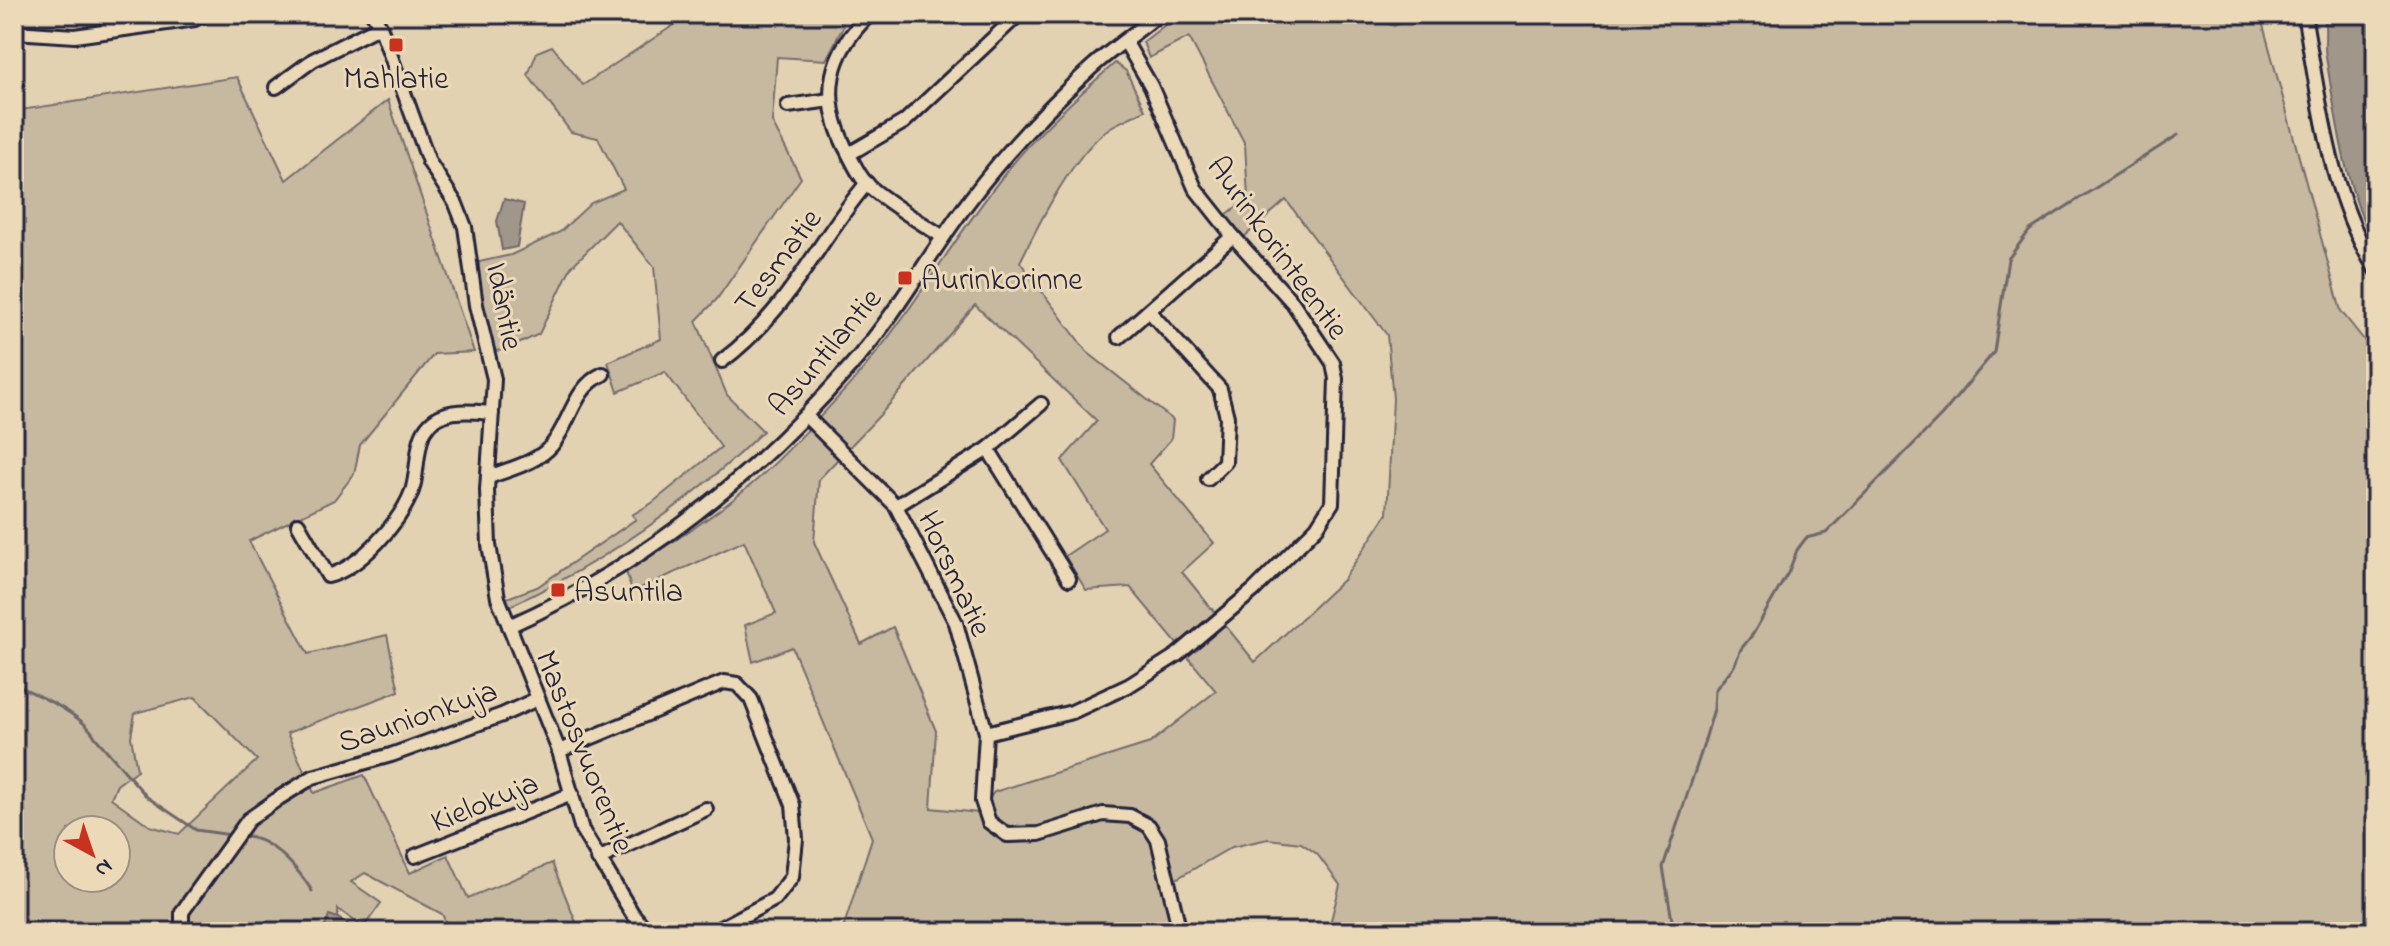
<svg xmlns="http://www.w3.org/2000/svg" width="2390" height="946" font-family="'Indie Flower',sans-serif">
<style>
.green{fill:#c7b8a0;stroke:#746d6e;stroke-width:2;fill-rule:evenodd}
.water{fill:#a1968a;stroke:#6e686a;stroke-width:2}
.lines{fill:none;stroke-linecap:round;stroke-linejoin:round}
.stream{stroke:#6e686a;stroke-width:3}
.minor-casing{stroke:#22223b;stroke-width:18}
.minor{stroke:#ebd9b7;stroke-width:12}
.poi-dot{fill:#c8321e;stroke:#ebd9b7;stroke-width:3}
.labels{text-anchor:middle;stroke-width:6;stroke-linejoin:round;paint-order:stroke}
.poi-label{font-size:32px;fill:#22223b;stroke:#ebd9b7;text-anchor:start}
.street-label{font-size:32px;fill:#22223b;stroke:#ebd9b7}
</style>
<rect width="100%" height="100%" fill="#e3d2b2"/>
<filter id="ink" filterUnits="userSpaceOnUse"><feTurbulence type="fractalNoise" baseFrequency=".0125" numOctaves="2"/><feDisplacementMap in="SourceGraphic" scale="16" xChannelSelector="R" yChannelSelector="G"/><feConvolveMatrix kernelMatrix="1 2 1 2 8 2 1 2 1" color-interpolation-filters="sRGB"/></filter>
<g filter="url(#ink)">
<g class="green">
<path d="M676,14H695L702,26L724,14H838L843,27L826,60L777,57L772,122L801,178L717,299L696,321L727,395L763,431C688,505 603,563 508,607L504,599L537,587L636,519L632,515L652,503L721,447L665,372L618,392L608,362L661,339L654,267L617,221L571,267L539,334L506,350L494,351L477,277L479,262L511,255L560,232L591,203L624,189L598,138L571,132L528,75L537,52L552,46L583,85L677,23Z"/>
<path d="M1179,14H1372L1373,18L1394,26L1423,14H2260L2341,311L2376,355V932H1323L1330,924L1340,885L1317,854L1301,843L1268,839L1232,847L1164,886L1175,932H842L872,838L792,647L753,662L745,625L776,613L744,541L632,592L626,571C667,546 709,520 746,489C781,460 822,415 853,381C913,313 957,231 1015,161C1042,129 1083,91 1115,63L1126,71L1145,110C1134,116 1121,121 1111,127C1074,152 1039,223 1020,262L1087,352L1173,420L1171,439L1149,464L1214,543L1182,572L1255,662L1343,580L1387,514L1393,399L1387,335L1286,200L1243,238L1226,215L1248,198L1245,144L1189,37L1149,58L1143,42ZM975,305L1097,421L1062,460L1105,529L1065,556L1086,590L1130,587L1216,691L1150,743L994,792L979,813L931,808L936,731L893,627L861,644L814,542L819,479L880,415Z"/>
<path d="M237,77L286,180L388,100L474,352L434,354L360,445L354,474L334,500L249,541L308,654L387,635L399,691L287,733L314,793L364,775L410,873L448,855L468,898L552,863L580,932H450L442,914L365,873L351,882L381,903L366,924L360,925L338,909V918L329,916L325,927L316,929L315,932H14V111ZM195,697L257,760L179,834L150,826L111,798L117,785L137,770L131,737L135,713ZM68,830H116V878H68Z"/>
</g>
<g class="water">
<path d="M2323,14H2376V247C2344,188 2337,122 2326,57C2323,42 2328,28 2323,14Z"/>
<polygon points="504,199 524,204 517,247 502,250 497,221"/>
<polygon points="329,915 338,918 359,932 315,932 316,929 325,927"/>
</g>
<g class="lines">
<g class="stream">
<path d="M14,684C36,694 84,715 95,737L147,797L196,830L231,835"/>
<path d="M246,837C273,839 299,870 312,891"/>
<polyline points="1674,932 1663,867 1702,750 1714,709 1715,690 1734,666 1741,649 1753,634 1789,571 1797,550 1806,538 1826,533 1942,415 1994,352 2008,259 2030,230 2178,135"/>
</g>
<defs>
<g id="minor">
<polyline points="106,14 109,31"/>
<polyline points="373,14 380,26 429,162 456,204 465,227 476,305 494,379 487,490 489,545 498,598 559,751 582,830 632,913 648,932"/>
<path d="M870,14C829,53 820,95 845,147C851,158 858,175 867,184C884,201 922,223 943,237"/>
<path d="M2304,14C2320,102 2328,192 2376,270"/>
<polyline points="14,32 75,36 195,19 204,14"/>
<polyline points="276,87 313,60 380,26"/>
<polyline points="788,106 830,100"/>
<polyline points="849,154 904,122 1019,14"/>
<polyline points="1149,311 1220,389 1227,417 1225,462 1208,479"/>
<polyline points="1119,337 1233,236"/>
<path d="M722,361C791,309 814,245 867,183"/>
<polyline points="807,417 896,506 956,623 986,733 982,801 989,822 1007,835 1039,834 1103,814 1130,816 1149,826 1158,840 1180,932"/>
<polyline points="988,449 1069,579"/>
<path d="M489,477C509,469 537,463 552,445C571,422 573,388 603,374"/>
<polyline points="896,506 988,449 1041,404"/>
<path d="M298,524L328,576C360,568 401,521 412,491C418,474 416,444 425,430C439,407 469,411 492,413"/>
<path d="M509,626C642,567 754,477 849,368C895,317 928,255 969,201C1005,153 1048,107 1092,67C1113,48 1137,32 1159,14"/>
<polyline points="986,733 1072,712 1128,686 1177,655 1254,590 1317,527 1332,503 1336,379 1333,363 1293,303 1233,236 1195,188 1151,86 1125,41"/>
<polyline points="559,751 724,682 737,684 751,699 793,805 796,839 792,877 775,899 713,932"/>
<polyline points="415,856 572,794"/>
<polyline points="598,859 706,809"/>
<polyline points="182,932 182,912 248,820 279,798 313,777 391,755 502,715 537,699"/>
</g>
</defs>
<use href="#minor" class="minor-casing"/>
<use href="#minor" class="minor"/>
</g>
</g>
<g class="poi-dot">
<rect x="388" y="37" width="16" height="16" rx="4"/>
<rect x="897" y="270" width="16" height="16" rx="4"/>
<rect x="550" y="582" width="16" height="16" rx="4"/>
</g>
<g class="labels">
<g class="poi-label">
<text x="396" y="88" text-anchor="middle">Mahlatie</text>
<text x="921" y="289">Aurinkorinne</text>
<text x="574" y="601">Asuntila</text>
</g>
<g class="street-label">
<text transform="translate(1279 247) rotate(54)" y="11">Aurinkorinteentie</text>
<text transform="translate(777 260) rotate(-53)" y="11">Tesmatie</text>
<text transform="translate(506 306) rotate(79)" y="11">Idäntie</text>
<text transform="translate(824 351) rotate(-50)" y="11">Asuntilantie</text>
<text transform="translate(956 573) rotate(65)" y="11">Horsmatie</text>
<text transform="translate(417 715) rotate(-19)" y="11">Saunionkuja</text>
<text transform="translate(586 751) rotate(68)" y="11">Mastosvuorentie</text>
<text transform="translate(484 801) rotate(-22)" y="11">Kielokuja</text>
</g>
</g>
<rect width="2390" height="946" fill="none" stroke="#ebd9b7" stroke-width="48"/>
<rect x="24" y="24" width="2342" height="898" fill="none" stroke="#22223b" stroke-width="3" filter="url(#ink)"/>
<g transform="translate(92 854) rotate(140)"><circle r="38" fill="#ebd9b7" stroke="#9b9085" stroke-width="2"/>
<path d="M0-6L14 30L0 20L-14 30Z" fill="#c8321e"/>
<text y="-12" font-size="22" font-weight="bold" text-anchor="middle" fill="#22223b">N</text>
</g>
</svg>
